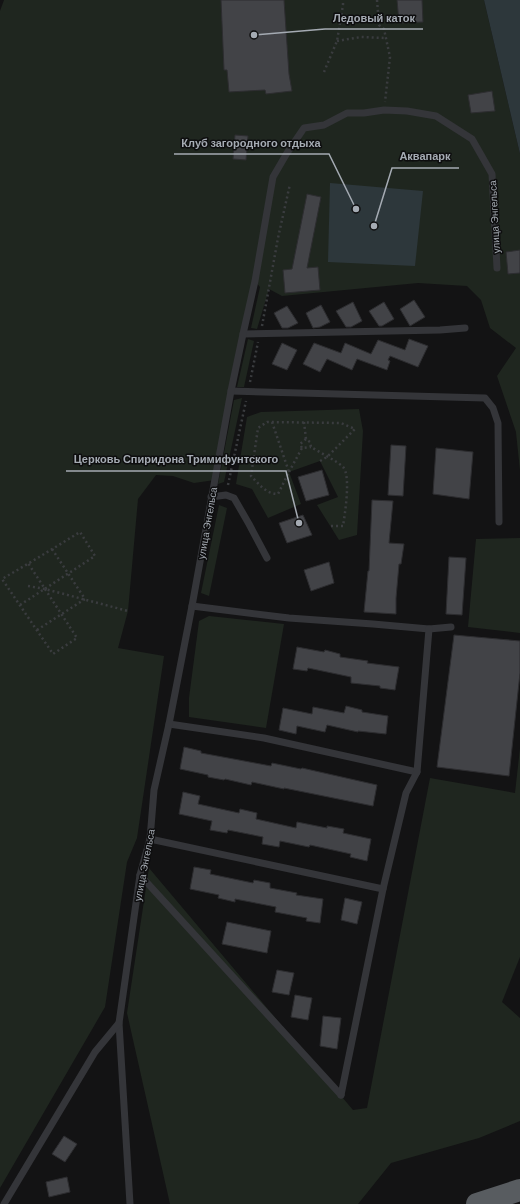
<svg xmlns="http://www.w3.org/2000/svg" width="520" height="1204" font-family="'DM Sans',sans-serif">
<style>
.green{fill:#1f261f}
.water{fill:#2d373b}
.building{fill:#424347;stroke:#2d2d30}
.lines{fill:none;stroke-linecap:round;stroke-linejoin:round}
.path{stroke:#3a3c3f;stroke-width:2.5;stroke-dasharray:2 3;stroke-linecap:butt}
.service{stroke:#343539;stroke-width:7}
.trunk{stroke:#585c60;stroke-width:22}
.labels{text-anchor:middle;stroke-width:3;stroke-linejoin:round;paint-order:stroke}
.street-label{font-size:10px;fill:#a5abb3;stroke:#0e0e0f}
.leader{fill:none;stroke:#a5abb3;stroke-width:1.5}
.callout-dot{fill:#a5abb3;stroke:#0e0e0f;stroke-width:1.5}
.callout-label{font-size:11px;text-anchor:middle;font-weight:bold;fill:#a5abb3;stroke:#0e0e0f;stroke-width:3;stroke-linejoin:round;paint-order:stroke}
</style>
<rect width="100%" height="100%" fill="#131314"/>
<g class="green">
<polygon points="4,0 484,0 520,154 520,470 516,432 497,376 516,348 490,328 481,300 467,286 418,283 282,296 269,289 257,329 251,328 260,287 255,281 215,480 194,483 173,476 156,475 138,499 128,611 118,648 164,656 137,838 127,862 105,1007 0,1188 0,11"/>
<polygon points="248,339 254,341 244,387 237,387"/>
<polygon points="242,398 224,482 218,484 234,400"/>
<polygon points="359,409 363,431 357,535 339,540 317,505 338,497 320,461 289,472 301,504 268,518 252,489 236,484 247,417 261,412"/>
<polygon points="219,505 227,508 209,596 201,593"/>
<polygon points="520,538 520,633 468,627 476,539"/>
<polygon points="209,616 284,624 266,728 189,717 189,698 199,621"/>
<polygon points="520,748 520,957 502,1002 520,1018 520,1121 479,1138 391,1163 358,1204 170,1204 127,1013 149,868 353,1110 367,1108 430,778 515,793"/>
</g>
<g class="water">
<polygon points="484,0 520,0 520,154"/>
<polygon points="330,183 423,191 415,266 328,262"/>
</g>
<g class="building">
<polygon points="221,0 284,0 289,74 292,91 266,94 265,90 229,92 227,70 224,70"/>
<polygon points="397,0 422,0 423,22 399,23"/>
<polygon points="492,91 495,111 471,113 468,95"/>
<polygon points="235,135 248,136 246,160 233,159"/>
<polygon points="307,194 321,197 307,268 318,267 320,290 285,293 283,270 292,269"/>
<polygon points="520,250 520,273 508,274 506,252"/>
<polygon points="414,300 425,317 410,326 400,309"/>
<polygon points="353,302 362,321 351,327 346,327 336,311"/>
<polygon points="384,302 394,319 382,326 379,326 369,311"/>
<polygon points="321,305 330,322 320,327 313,328 306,313"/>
<polygon points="287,306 298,323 288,328 282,328 274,313"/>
<polygon points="409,339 428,346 418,367 390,356 388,360 390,361 387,370 357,359 352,370 327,359 320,372 303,364 314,343 341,353 345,343 371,354 378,340 405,350"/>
<polygon points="282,343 297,350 287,370 272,364"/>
<polygon points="391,445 406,446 403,496 388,495"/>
<polygon points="436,448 473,452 469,499 433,494"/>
<polygon points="322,470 329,495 306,501 298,477"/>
<polygon points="372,500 393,501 389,543 404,544 401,564 399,564 396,598 396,614 364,612 368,571 369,571"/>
<polygon points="303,515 312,535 287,543 279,523"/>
<polygon points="449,557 466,558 462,615 446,614"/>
<polygon points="329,562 334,583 311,591 304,570"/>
<polygon points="454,635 520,641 520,673 509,776 437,767"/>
<polygon points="297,647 324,652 325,650 340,654 340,657 368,661 367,663 399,667 395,690 380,688 380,686 351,683 351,677 308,668 307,671 293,669"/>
<polygon points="346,706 362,710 362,712 388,716 386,734 358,731 358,732 327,725 325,732 297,726 296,734 279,730 283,708 312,714 313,707 344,713"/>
<polygon points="184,747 201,751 201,753 239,760 271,766 272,763 301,769 302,768 377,785 373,806 284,788 284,789 252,782 251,785 225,779 224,780 208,777 208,775 180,769"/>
<polygon points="183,792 200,796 198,804 239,813 240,809 257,813 256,819 296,828 297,822 327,828 327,826 344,829 343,833 371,839 367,861 350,857 351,854 310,845 309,847 280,841 279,847 262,844 263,837 228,830 227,833 210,830 212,821 179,814"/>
<polygon points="194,867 211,870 210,874 253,883 254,880 270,883 270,888 297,893 296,895 323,899 320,923 306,921 307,918 275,912 276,907 235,899 235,902 218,898 219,895 190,889"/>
<polygon points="345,898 362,902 357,924 341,920"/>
<polygon points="227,922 271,931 267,953 222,944"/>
<polygon points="277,970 294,973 289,995 272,992"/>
<polygon points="295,995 312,998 308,1020 291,1017"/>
<polygon points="323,1016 341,1018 337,1049 320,1046"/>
<polygon points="64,1136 77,1144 65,1162 52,1154"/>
<polygon points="67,1177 70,1192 49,1197 46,1182"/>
</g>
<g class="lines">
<g class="path">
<polyline points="377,0 379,25 384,29 390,57 385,102"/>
<polyline points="337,41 361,37 386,38"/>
<polyline points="324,72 337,41 343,5 343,0"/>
<polyline points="262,326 278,238 290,184"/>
<polyline points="250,382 258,342"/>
<path d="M272,422L289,472L278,494C266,494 259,484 251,476L258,428L267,422L341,423L355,429L327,457L320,461"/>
<path d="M304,422L306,439L310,442L311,447C319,452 337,461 343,467C351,475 345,514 343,526H330"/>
<polyline points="306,439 300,444 302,448 311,447"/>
<polyline points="289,472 302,448"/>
<polyline points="228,485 246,401"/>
<polyline points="28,586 45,589 128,611"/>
<path d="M20,605L95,556L80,532C54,548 28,564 2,579L53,654L77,638L28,563"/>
<polyline points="37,630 85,599 52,549"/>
</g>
<g class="service">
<polyline points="243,334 440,330 465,328"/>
<polyline points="231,391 485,398 493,408 498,423 499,522"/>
<polyline points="211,497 226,495 234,498 249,524 267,558"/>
<polyline points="192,606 289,618 373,624 429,629 451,627"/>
<polyline points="169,724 264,738 417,772"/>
<polyline points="150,839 383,889"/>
<polyline points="140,875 341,1095"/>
<polyline points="119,1023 130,1204"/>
<polyline points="341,1095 383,889 406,793 417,772 429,629"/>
<polyline points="4,1204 95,1052 119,1023 140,875 150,839 154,790 169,724 192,606 231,391 243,334 255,281 273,177 287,153 304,128 324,125 347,113 364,113 384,110 407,111 436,116 472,139 492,174 497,268"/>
</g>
<polyline class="trunk" points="477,1204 520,1190"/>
</g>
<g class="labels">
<g class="street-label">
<text transform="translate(494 217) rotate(-93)" y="4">улица Энгельса</text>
<text transform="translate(207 523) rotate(-80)" y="4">улица Энгельса</text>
<text transform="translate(144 865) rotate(-79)" y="4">улица Энгельса</text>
</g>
</g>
<path class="leader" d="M254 35L325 29H423M356 209L329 154H174M374 226L392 168H459M299 523L286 471H66"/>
<g class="callout-dot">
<circle cx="254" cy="35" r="4"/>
<circle cx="356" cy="209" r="4"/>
<circle cx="374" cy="226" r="4"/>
<circle cx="299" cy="523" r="4"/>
</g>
<g class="callout-label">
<text x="374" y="22">Ледовый каток</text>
<text x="251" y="147">Клуб загородного отдыха</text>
<text x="425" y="160">Аквапарк</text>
<text x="176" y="463">Церковь Спиридона Тримифунтского</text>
</g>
</svg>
